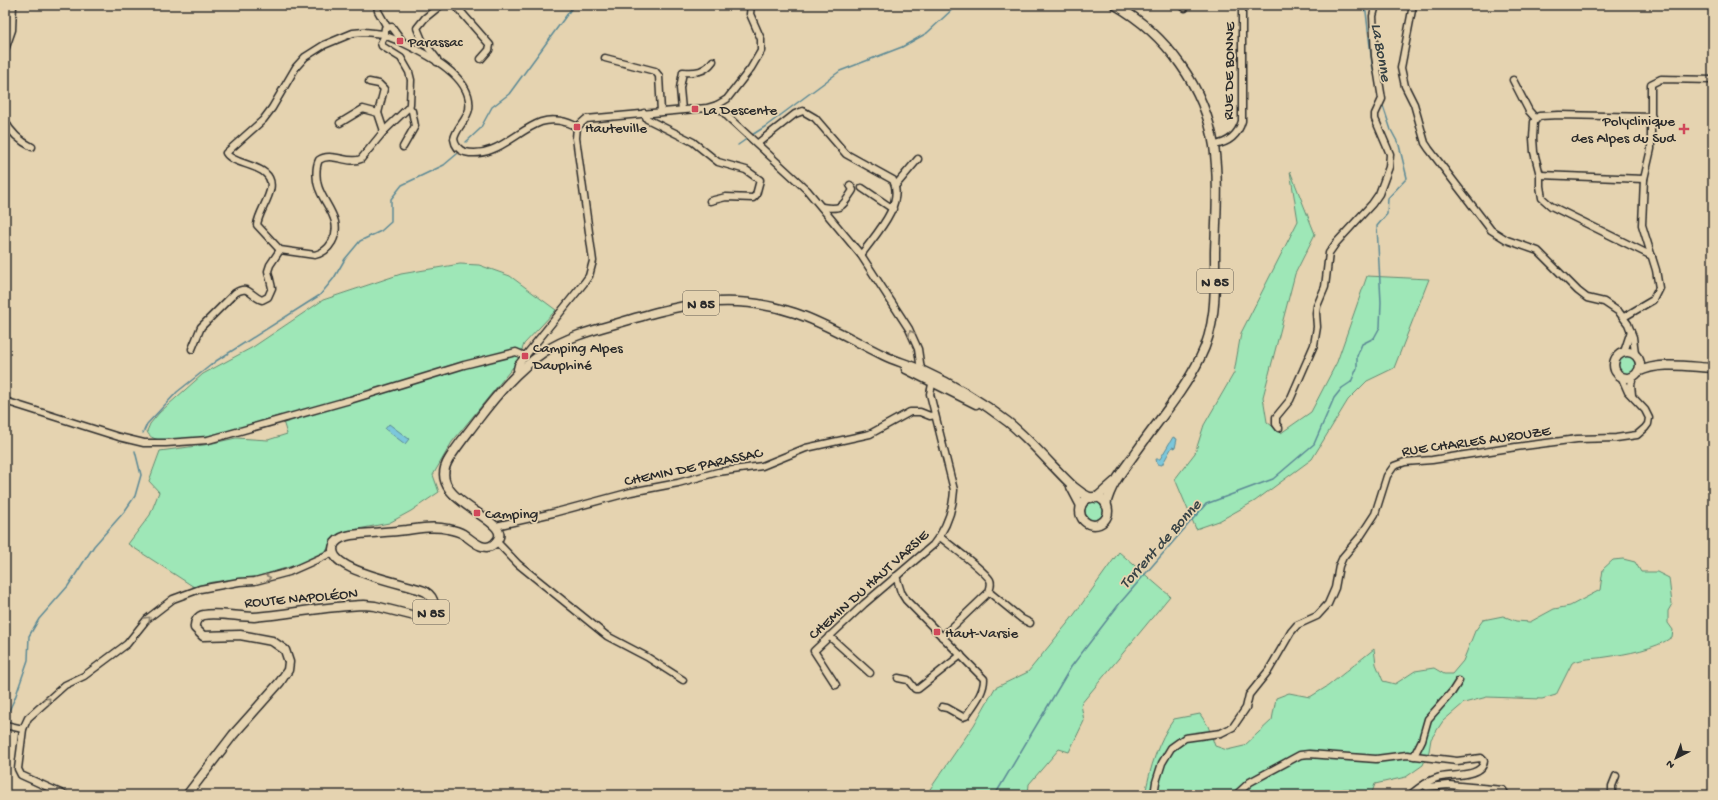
<svg xmlns="http://www.w3.org/2000/svg" width="1718" height="800" font-family="'Gochi Hand',sans-serif">
<style>
.green{fill:#9ee7b7;stroke:#648971}
.water{fill:#7bc7db;stroke:#5b8995}
.lines{fill:none;stroke-linecap:round;stroke-linejoin:round}
.stream{stroke:#5b8995;stroke-width:1.5}
.minor-casing{stroke:#2b2b2b;stroke-width:9}
.major-casing{stroke:#2b2b2b;stroke-width:11}
.minor{stroke:#e5d3b0;stroke-width:6}
.major{stroke:#e5d3b0;stroke-width:8}
.oneway{stroke:#887f6e}
.poi-dot{fill:#d1495b;stroke:#e5d3b0;stroke-width:1.5}
.labels{text-anchor:middle;stroke-width:3.5;stroke-linejoin:round;paint-order:stroke}
.shield{fill:#e5d3b0;stroke:#635d53;stroke-width:1}
.shield-label{font-size:14px;font-weight:bold;fill:#2b2b2b}
.poi-label{font-size:15px;fill:#2b2b2b;stroke:#e5d3b0;text-anchor:start}
.street-label{font-size:15px;fill:#2b2b2b;stroke:#e5d3b0}
.water-label{font-size:16px;font-style:italic;fill:#374245;stroke:#e5d3b0}
</style>
<rect width="100%" height="100%" fill="#e5d3b0"/>
<filter id="ink" filterUnits="userSpaceOnUse"><feTurbulence type="fractalNoise" baseFrequency=".025" numOctaves="2"/><feDisplacementMap in="SourceGraphic" scale="8" xChannelSelector="R" yChannelSelector="G"/><feConvolveMatrix kernelMatrix="1 2 1 2 8 2 1 2 1" color-interpolation-filters="sRGB"/></filter>
<g filter="url(#ink)">
<g class="green">
<polygon points="1290,171 1315,234 1295,274 1263,397 1267,422 1281,433 1311,412 1337,362 1367,276 1429,279 1394,368 1367,381 1348,400 1312,459 1255,501 1219,521 1196,529 1175,479 1195,453 1204,425 1234,373 1241,333 1298,221"/>
<path d="M460,264L479,265L510,276L556,310L524,344L518,361L452,442L433,475L439,492L411,511L389,523L343,532L333,539L327,550L299,564L256,577L212,582L194,587L128,544L150,515L159,492L149,481L160,451L204,445L236,438L268,440L287,434L281,415C262,421 154,458 147,431L150,424L159,413L203,374L253,347L323,300L401,274Z"/>
<circle cx="1627" cy="364" r="10"/>
<circle cx="1094" cy="511" r="9"/>
<polygon points="1119,552 1170,596 1081,704 1084,721 1069,752 1059,749 1029,784 1028,795 926,795 974,725 995,688 1028,672 1071,619"/>
<path d="M1623,559L1635,562L1641,572H1657L1669,578L1672,604L1668,611V623L1673,630L1672,637C1656,649 1626,654 1606,657C1594,659 1583,658 1572,663L1556,695L1542,699L1487,697L1464,703L1443,721L1431,739L1429,751L1423,765L1406,777L1375,784L1371,795C1352,795 1351,781 1331,795H1145C1150,768 1158,741 1174,719L1200,714L1208,726L1215,746L1227,750L1244,746L1272,720L1276,698L1289,693L1310,697L1328,686L1374,649L1376,664L1383,681L1395,684L1415,671L1434,668L1444,674H1452L1463,661L1475,631L1483,620L1503,616L1516,621L1530,622L1554,609L1570,606L1600,590L1603,569L1613,560Z"/>
</g>
<g class="water">
<polygon points="389,424 409,439 405,444 385,429"/>
<polygon points="1173,437 1177,439 1175,448 1172,447 1162,465 1157,464 1156,459 1160,459"/>
</g>
<g class="lines">
<g class="stream">
<polyline points="1360,5 1366,12 1372,64 1377,84"/>
<polyline points="752,135 766,126 840,71 902,47 927,33 957,5"/>
<polyline points="466,142 480,129 492,107 509,94 574,5"/>
<polyline points="738,145 748,138"/>
<polyline points="143,433 147,424 177,392 216,361 320,295 334,278 345,259 360,241 381,231 391,222 391,199 402,185 444,165 457,154"/>
<polyline points="5,719 15,698 28,660 29,636 39,619 68,586 94,546 124,512 135,496 141,475 135,451"/>
<polyline points="995,795 1071,667 1120,603 1206,504 1273,479 1314,444 1334,398 1342,388 1351,382 1357,368 1357,356 1362,344 1374,338 1380,327 1381,302 1377,226 1387,214 1388,198 1407,178 1399,145 1391,130 1382,103"/>
</g>
<defs>
<g id="minor">
<polyline points="377,5 378,11 387,27"/>
<polyline points="455,5 490,45 489,50 481,59"/>
<polyline points="1181,5 1185,8"/>
<polyline points="1413,5 1401,68 1405,86 1414,104 1425,143 1429,149 1491,230 1507,240 1538,251 1578,291 1587,298 1604,302 1619,312 1628,324 1633,337 1635,353"/>
<path d="M384,34L364,32L353,33L324,45L305,57L296,67L272,108L263,120L226,153C232,163 255,164 265,173C281,186 259,208 257,225L280,250L315,255C323,253 328,249 332,242C343,222 327,208 320,191C316,183 315,168 319,160C331,151 348,165 361,159L384,131L409,107L410,104L411,80L409,72L401,58L382,46L381,43L385,35"/>
<path d="M384,34C388,38 396,39 401,42C424,53 474,76 469,109C467,120 456,128 454,139C455,146 458,150 465,152C495,159 516,131 541,122C553,118 567,121 577,127"/>
<polyline points="384,34 385,28 392,27 403,42"/>
<polyline points="5,50 12,30 13,5"/>
<polyline points="605,58 655,71 659,76 661,112"/>
<polyline points="437,62 437,59 422,40 417,28 425,18 441,5"/>
<polyline points="1513,80 1529,111 1536,119"/>
<polyline points="369,82 379,84 384,89 378,113"/>
<polyline points="717,105 728,117 807,190 861,255 909,329 918,349 921,370"/>
<path d="M682,110L680,88L683,72C696,73 705,72 713,61"/>
<polyline points="644,113 647,119 693,142 718,162 746,170 760,180 756,195 753,198 726,197 710,201"/>
<path d="M5,121C11,133 20,141 32,147"/>
<polyline points="340,123 363,109 378,113 384,131"/>
<path d="M758,143L795,114L803,111L815,118L846,154L893,180C905,205 874,236 861,255"/>
<path d="M1214,145C1228,143 1238,135 1242,121V5"/>
<polyline points="403,147 415,126 412,111 409,107"/>
<polyline points="1540,175 1644,179"/>
<polyline points="896,185 918,159"/>
<polyline points="862,188 893,209"/>
<path d="M822,207C842,210 842,207 853,190L850,185"/>
<polyline points="1652,256 1551,206 1542,198 1540,186 1540,175 1534,152 1533,138 1534,122 1539,116 1559,115 1652,117"/>
<polyline points="1624,317 1653,300 1659,288 1656,270 1642,225 1644,179 1651,149 1651,84 1661,79 1713,80"/>
<path d="M192,349L201,327L235,293C249,284 250,296 262,300L268,297L272,288L268,271L270,265L280,250"/>
<polyline points="1624,352 1631,331"/>
<polyline points="519,372 517,369 518,365 584,283 589,276 593,261 576,138 577,127 586,119 707,108 717,105 727,99 751,68 761,51 761,39 750,14 751,5"/>
<polyline points="1632,395 1631,385 1633,376"/>
<polyline points="5,401 119,437 144,443 166,443 208,440 350,400 464,365 516,352 525,356"/>
<polyline points="1279,428 1276,424 1276,417 1290,400 1314,345 1317,327 1316,313 1317,306 1325,287 1329,253 1336,243 1372,204 1379,194 1389,167 1390,154 1375,119 1375,114 1382,99 1375,56 1373,16 1376,5"/>
<polyline points="496,526 553,513 631,492 678,483 718,472 762,466 806,448 870,434 910,412 920,412 930,416 935,415"/>
<path d="M940,537C950,545 984,570 990,580C992,584 990,588 989,592L942,637"/>
<polyline points="496,541 518,564 607,636 647,657 683,680"/>
<path d="M896,576L901,592L906,600L984,679C984,693 974,704 966,716L963,717L947,708L942,707"/>
<polyline points="989,592 1022,619 1030,623"/>
<polyline points="829,636 870,673"/>
<polyline points="898,678 908,680 915,689 918,689 961,655"/>
<path d="M836,685L814,651L864,604L933,545C946,529 953,510 954,490L930,394L932,384L935,381"/>
<polyline points="5,725 23,729"/>
<polyline points="1414,756 1422,740 1428,719 1452,692 1459,681"/>
<polyline points="1424,785 1427,787 1449,785 1503,790 1506,795"/>
<polyline points="65,795 21,775 18,769 23,729 28,718 65,685 84,676 127,644 147,619 173,599 200,589 239,582 255,581 289,572 334,552"/>
<polyline points="1154,795 1156,782 1162,763 1171,748 1185,738 1221,733 1233,727 1246,708 1249,695 1269,670 1291,632 1297,625 1317,616 1328,604 1335,588 1339,566 1343,557 1360,537 1375,514 1387,476 1394,466 1405,462 1432,460 1516,447 1577,439 1616,438 1637,435 1645,428 1648,424 1649,418 1645,410 1628,392 1621,376"/>
<path d="M1236,795L1250,782L1300,755L1309,754L1376,759L1407,755L1457,761L1481,758L1484,761C1483,778 1449,774 1437,778C1427,781 1417,789 1410,795"/>
<polyline points="1612,795 1612,786 1616,776"/>
</g>
<g id="major">
<circle cx="1627" cy="365" r="13"/>
<polyline points="906,369 976,404"/>
<path d="M1638,372C1660,361 1689,367 1713,368"/>
<polyline points="1071,487 1081,506"/>
<circle cx="1094" cy="511" r="14"/>
<polyline points="1096,498 1114,482"/>
<path d="M1106,505C1110,486 1123,470 1134,455C1156,423 1183,393 1200,358C1217,325 1215,287 1215,252C1216,216 1219,181 1214,146C1205,87 1166,34 1115,5"/>
<path d="M187,795L233,735L280,682L288,670L289,662L285,650L272,641L240,635L203,636L195,628C194,622 198,616 204,615C217,612 239,617 254,617C290,614 327,606 364,605L375,606L415,616L421,617L429,614L434,604C433,599 431,595 426,592C413,584 318,571 335,543C339,538 345,536 351,535C370,533 389,532 407,530C421,528 435,526 448,529C453,530 458,531 463,534C471,539 483,553 494,544C523,519 421,504 449,459C457,446 467,434 476,422C496,396 516,371 544,352C565,338 590,331 615,324C679,305 729,291 795,313C825,323 854,341 883,355C895,361 908,364 921,370C952,384 981,401 1008,422C1024,435 1038,450 1052,465C1064,477 1075,491 1091,498"/>
</g>
</defs>
<use href="#minor" class="minor-casing"/>
<use href="#major" class="major-casing"/>
<use href="#minor" class="minor"/>
<use href="#major" class="major"/>
</g>
<defs><path id="oneway-chevron" d="M-2-3.5L2.5 0L-2 3.5" fill="none" stroke-width="1.6" stroke-linecap="round" stroke-linejoin="round"/></defs>
<g class="oneway">
<use href="#oneway-chevron" transform="translate(911 333) rotate(-117)"/>
<use href="#oneway-chevron" transform="translate(268 578) rotate(-13)"/>
<use href="#oneway-chevron" transform="translate(148 619) rotate(-46)"/>
<use href="#oneway-chevron" transform="translate(48 700) rotate(-45)"/>
</g>
</g>
<g class="poi-dot">
<rect x="396" y="37" width="8" height="8" rx="2"/>
<rect x="691" y="105" width="8" height="8" rx="2"/>
<rect x="573" y="123" width="8" height="8" rx="2"/>
<path d="M1682 123h4v4h4v4h-4v4h-4v-4h-4v-4h4z"/>
<rect x="521" y="352" width="8" height="8" rx="2"/>
<rect x="473" y="509" width="8" height="8" rx="2"/>
<rect x="933" y="628" width="8" height="8" rx="2"/>
</g>
<g class="labels">
<g class="shield">
<rect x="1197" y="269" width="36" height="24" rx="3"/>
<rect x="683" y="291" width="36" height="24" rx="3"/>
<rect x="413" y="600" width="36" height="24" rx="3"/>
</g>
<g class="shield-label">
<text x="1215" y="286">N 85</text>
<text x="701" y="308">N 85</text>
<text x="431" y="617">N 85</text>
</g>
<g class="poi-label">
<text x="408" y="46">Parassac</text>
<text x="703" y="114">La Descente</text>
<text x="1675" y="125" text-anchor="end">Polyclinique<tspan x="1675" dy="17">des Alpes du Sud</tspan></text>
<text x="585" y="132">Hauteville</text>
<text x="533" y="352">Camping Alpes<tspan x="533" dy="17">Dauphiné</tspan></text>
<text x="485" y="518">Camping</text>
<text x="945" y="637">Haut-Varsie</text>
</g>
<g class="street-label">
<text transform="translate(1228 71) rotate(-89)" y="5">RUE DE BONNE</text>
<text transform="translate(1476 440) rotate(-8)" y="5">RUE CHARLES AUROUZE</text>
<text transform="translate(693 466) rotate(-12)" y="5">CHEMIN DE PARASSAC</text>
<text transform="translate(868 584) rotate(-42)" y="5">CHEMIN DU HAUT VARSIE</text>
<text transform="translate(301 597) rotate(-5)" y="5">ROUTE NAPOLÉON</text>
</g>
<g class="water-label">
<text transform="translate(1383 52) rotate(80)" y="6">La Bonne</text>
<text transform="translate(1159 543) rotate(-48)" y="6">Torrent de Bonne</text>
</g>
</g>
<rect width="1718" height="800" fill="none" stroke="#e5d3b0" stroke-width="20"/>
<rect x="10" y="10" width="1698" height="780" fill="none" stroke="#2b2b2b" stroke-width="1.5" filter="url(#ink)"/>
<g transform="translate(1676 758) rotate(222)" stroke="#e5d3b0" stroke-width="3" paint-order="stroke">
<path d="M0-3L7 15L0 10L-7 15Z" fill="#2b2b2b"/>
<text y="-6" font-size="11" font-weight="bold" text-anchor="middle" fill="#2b2b2b">N</text>
</g>
</svg>
